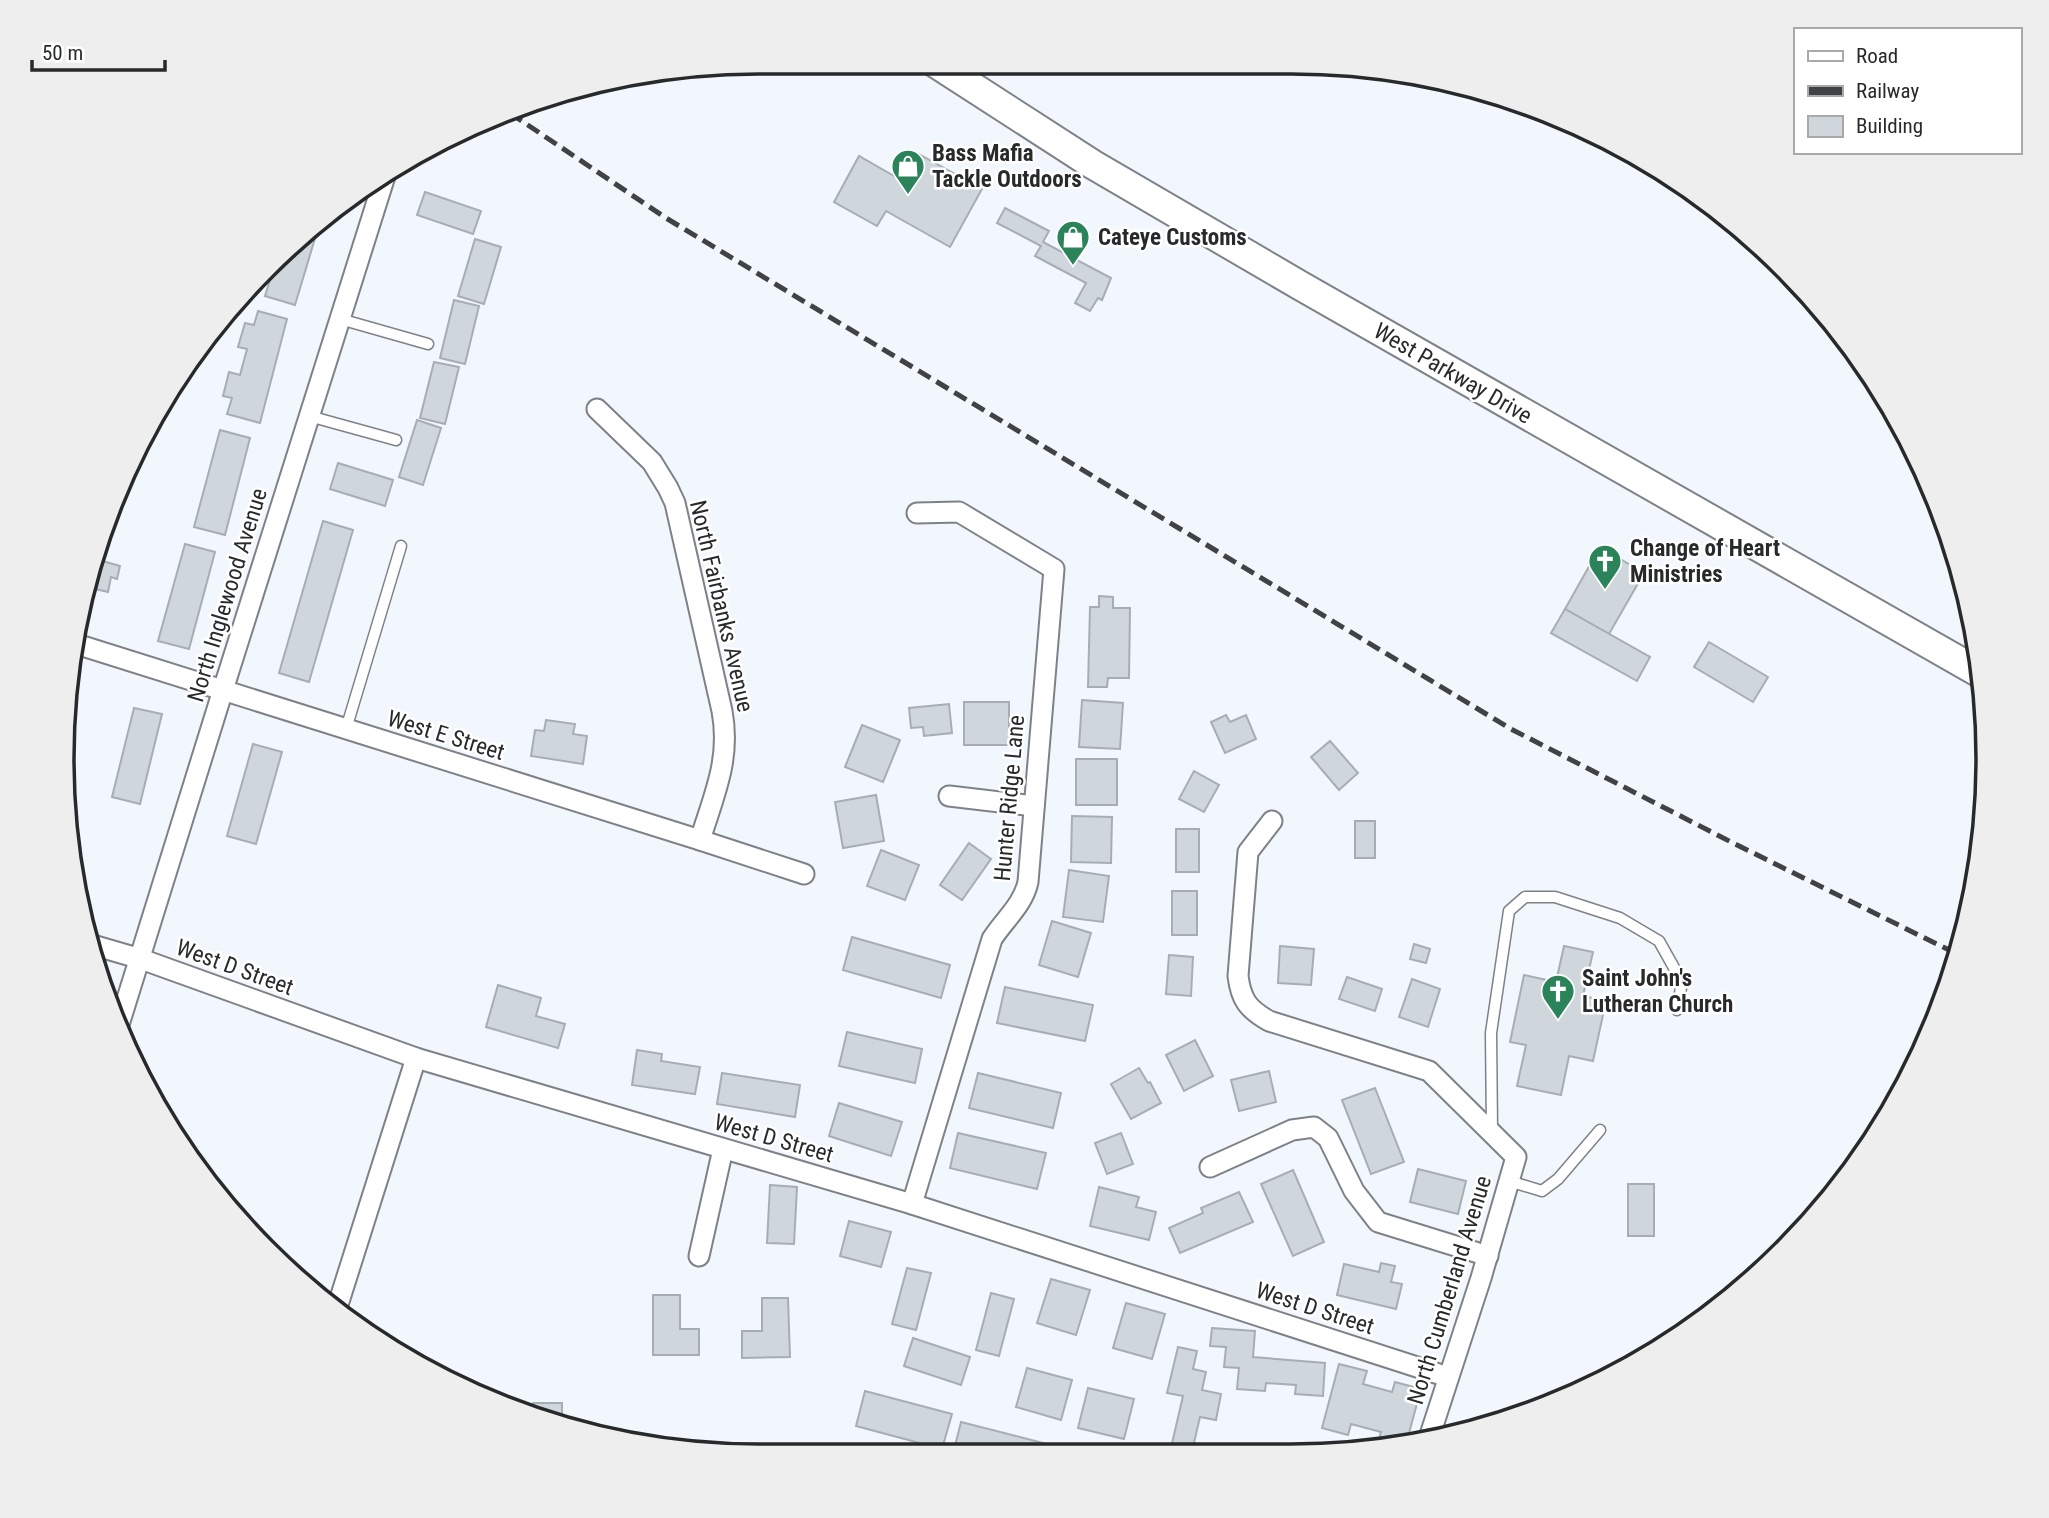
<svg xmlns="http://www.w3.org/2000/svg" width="2049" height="1518" font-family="'Roboto Condensed',sans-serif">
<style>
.building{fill:#d0d7dc;stroke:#a7aeb3;stroke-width:2}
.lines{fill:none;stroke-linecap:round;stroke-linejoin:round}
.lane-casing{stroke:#7e8288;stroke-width:13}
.street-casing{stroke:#7e8288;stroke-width:23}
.secondary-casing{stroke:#7e8288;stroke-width:32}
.lane{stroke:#fff;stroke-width:10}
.street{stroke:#fff;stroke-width:19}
.secondary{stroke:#fff;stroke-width:28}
.rail{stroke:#404245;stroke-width:5;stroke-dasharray:14 7;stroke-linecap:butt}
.labels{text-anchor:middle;stroke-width:5;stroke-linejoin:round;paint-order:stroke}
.poi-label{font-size:23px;font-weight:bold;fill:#27292b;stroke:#fff;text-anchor:start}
.street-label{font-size:23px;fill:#27292b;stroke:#fff}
.rim{fill:none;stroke:#27292b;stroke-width:3.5}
</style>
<rect width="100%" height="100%" fill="#f2f6fd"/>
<g class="building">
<polygon points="917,153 982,189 950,247 886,211 877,226 834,202 859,156 901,180"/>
<polygon points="425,192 481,211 473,234 417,215"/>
<polygon points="1005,208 1049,231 1043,242 1111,278 1102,300 1098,298 1090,311 1075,303 1086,283 1035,256 1041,246 997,223"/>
<polygon points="319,225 295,305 265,296 270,280 260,277 262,270"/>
<polygon points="475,239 501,247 484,304 458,296"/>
<polygon points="454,300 479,306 465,364 440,358"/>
<polygon points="258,311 287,319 260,423 227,414 232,398 223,396 229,372 240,375 247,349 238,347 245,323 254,325"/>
<polygon points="434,362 459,367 445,424 420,418"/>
<polygon points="417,420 441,428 423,485 399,477"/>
<polygon points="220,430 250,438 225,535 194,527"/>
<polygon points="338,463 393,480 385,506 330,489"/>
<polygon points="323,521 353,530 309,682 279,673"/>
<polygon points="185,544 215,552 189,649 158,641"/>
<polygon points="1600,547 1644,573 1609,634 1565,609"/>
<polygon points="99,560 120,566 117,579 111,577 108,592 87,587 95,564 98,565"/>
<polygon points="1099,596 1113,597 1113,608 1130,608 1129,678 1108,678 1107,687 1088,687 1090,607 1099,607"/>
<polygon points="1565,609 1650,657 1637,681 1551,633"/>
<polygon points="1709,642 1768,677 1753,702 1694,667"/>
<polygon points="1082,700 1123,703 1120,749 1079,747"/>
<rect x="964" y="702" width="45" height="43"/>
<polygon points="949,704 952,733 924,736 923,727 911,728 909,708"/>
<polygon points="134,708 162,714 140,804 112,797"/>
<polygon points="1226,715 1230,722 1246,715 1256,739 1225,753 1211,722"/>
<polygon points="546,720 575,724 573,734 587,736 583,764 531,756 535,730 544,731"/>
<polygon points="862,725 900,740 883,782 845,767"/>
<polygon points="1330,741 1358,773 1339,790 1311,757"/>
<polygon points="253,744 282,752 256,844 227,836"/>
<rect x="1076" y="759" width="41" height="46"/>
<polygon points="1194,771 1219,785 1204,812 1179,799"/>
<polygon points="876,795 884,841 843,848 835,802"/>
<polygon points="1072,816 1112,817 1111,863 1071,862"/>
<rect x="1355" y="821" width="20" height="37"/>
<rect x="1176" y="829" width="23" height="43"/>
<polygon points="969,843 991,859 962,900 940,885"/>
<polygon points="881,850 919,865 905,900 867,886"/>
<polygon points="1069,870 1109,876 1103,922 1063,917"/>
<rect x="1172" y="891" width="25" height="44"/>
<polygon points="1052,921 1091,933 1078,977 1039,965"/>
<polygon points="852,937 950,965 941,998 843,970"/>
<polygon points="1414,944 1430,949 1426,963 1410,959"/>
<polygon points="1280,946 1314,949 1311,985 1278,983"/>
<polygon points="1564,946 1593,952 1583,996 1606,1001 1593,1061 1569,1056 1561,1095 1517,1086 1526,1045 1510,1042 1524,975 1556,982"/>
<polygon points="1169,955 1193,957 1191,996 1166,994"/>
<polygon points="1347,977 1382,989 1375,1011 1339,999"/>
<polygon points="1412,979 1440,989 1428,1027 1399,1017"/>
<polygon points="498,985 541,998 536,1016 565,1024 558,1048 486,1027"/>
<polygon points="1005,987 1093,1005 1085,1041 997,1023"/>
<polygon points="847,1032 922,1049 915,1083 839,1066"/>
<polygon points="1195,1040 1213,1076 1184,1091 1166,1055"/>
<polygon points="637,1050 662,1054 661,1061 700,1067 695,1094 632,1085"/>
<polygon points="1139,1068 1148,1083 1150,1082 1161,1103 1131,1119 1111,1084"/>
<polygon points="1269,1071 1276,1102 1239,1111 1231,1080"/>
<polygon points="722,1073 800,1085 795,1117 717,1104"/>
<polygon points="978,1073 1061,1093 1053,1128 969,1108"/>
<polygon points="1375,1088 1404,1162 1371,1174 1342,1100"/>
<polygon points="839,1103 902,1122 891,1156 829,1136"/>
<polygon points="958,1133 1046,1153 1037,1189 950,1168"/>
<polygon points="1121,1133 1133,1164 1107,1174 1095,1143"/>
<polygon points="1418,1169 1466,1181 1458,1214 1410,1202"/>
<polygon points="1293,1170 1324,1242 1293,1256 1261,1184"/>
<rect x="1628" y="1184" width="26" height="52"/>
<polygon points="770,1185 797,1187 794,1244 767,1243"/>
<polygon points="1099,1187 1139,1197 1136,1207 1156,1212 1149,1240 1090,1226"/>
<polygon points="1239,1192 1253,1222 1180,1253 1169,1228 1203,1213 1201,1208"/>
<polygon points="849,1221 891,1232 881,1267 840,1256"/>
<polygon points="1381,1263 1395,1266 1391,1282 1402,1284 1396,1309 1337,1295 1344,1264 1379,1272"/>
<polygon points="907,1268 931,1273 916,1330 892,1324"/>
<polygon points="1051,1279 1090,1290 1076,1335 1037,1323"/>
<polygon points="991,1293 1014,1299 999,1356 976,1350"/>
<polygon points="653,1295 680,1295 680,1329 699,1329 699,1355 653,1355"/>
<polygon points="762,1298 788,1298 790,1357 742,1358 742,1331 762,1331"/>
<polygon points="1126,1303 1165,1314 1152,1359 1113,1348"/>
<polygon points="1212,1328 1255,1331 1253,1357 1325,1363 1323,1396 1295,1394 1296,1385 1266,1383 1265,1391 1237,1389 1239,1368 1224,1367 1226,1347 1210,1346"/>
<polygon points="913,1338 970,1357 961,1385 904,1366"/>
<polygon points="1178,1347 1197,1351 1193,1369 1206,1372 1202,1390 1221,1394 1216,1420 1200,1417 1193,1447 1204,1450 1204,1452 1145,1452 1146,1447 1170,1452 1183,1396 1167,1393"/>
<polygon points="1339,1364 1367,1371 1363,1384 1392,1392 1395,1382 1421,1389 1406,1444 1389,1449 1377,1445 1381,1432 1351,1424 1348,1435 1322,1428"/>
<polygon points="1027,1368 1072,1380 1061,1420 1016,1407"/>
<polygon points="1088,1388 1134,1399 1124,1439 1078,1428"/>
<polygon points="865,1391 952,1414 942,1449 856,1426"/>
<polygon points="533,1403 562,1403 562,1426 533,1414"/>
<polygon points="961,1422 1047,1444 1045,1453 953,1454"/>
<polygon points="1055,1444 1088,1453 1052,1453"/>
</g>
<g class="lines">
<defs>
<g id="lane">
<polyline points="340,319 428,344"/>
<polyline points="309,416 396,440"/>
<polyline points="346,729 401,546"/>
<polyline points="1492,1130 1491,1033 1509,911 1525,897 1555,897 1620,918 1659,941 1682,982 1677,1010"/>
<polyline points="1509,1181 1542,1191 1558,1179 1600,1130"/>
</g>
<g id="street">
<path d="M597,409L652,462L668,488L675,503L722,711C731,759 714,795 700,840"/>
<polyline points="73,643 700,840 804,874"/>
<polyline points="949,796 1034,806"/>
<path d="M1272,821L1248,852L1238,976C1241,1000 1248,1009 1269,1021L1429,1071L1516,1157L1481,1278L1429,1438"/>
<polyline points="86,943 141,959 416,1058 912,1204 1448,1377"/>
<polyline points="117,1031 223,690 386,173"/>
<polyline points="1210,1167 1292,1130 1314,1127 1328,1138 1354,1191 1378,1222 1488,1256"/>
<path d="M912,1204L992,939C1004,920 1023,905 1028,882L1054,569L959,512L917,513"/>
<polyline points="699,1256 723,1149"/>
<polyline points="336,1311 416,1058"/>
</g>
<polyline id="secondary" points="934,62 1092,164 1301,286 1980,673"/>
</defs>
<use href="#lane" class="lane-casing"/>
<use href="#street" class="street-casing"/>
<use href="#secondary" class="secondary-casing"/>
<use href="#lane" class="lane"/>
<use href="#street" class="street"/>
<use href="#secondary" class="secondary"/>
<polyline class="rail" points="510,113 666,218 1511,729 1733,843 1957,954"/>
</g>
<defs>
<symbol id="shop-pin" viewBox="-11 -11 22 30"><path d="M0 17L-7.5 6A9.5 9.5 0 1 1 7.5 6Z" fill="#2a8359" stroke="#fff"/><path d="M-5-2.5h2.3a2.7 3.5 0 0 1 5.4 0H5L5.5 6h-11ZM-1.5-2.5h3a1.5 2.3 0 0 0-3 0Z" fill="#fff"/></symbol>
<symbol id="church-pin" viewBox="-11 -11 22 30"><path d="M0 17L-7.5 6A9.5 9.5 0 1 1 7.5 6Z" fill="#2a8359" stroke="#fff"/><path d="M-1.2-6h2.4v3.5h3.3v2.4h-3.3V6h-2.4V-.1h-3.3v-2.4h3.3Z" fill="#fff"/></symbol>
</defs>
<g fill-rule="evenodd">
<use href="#shop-pin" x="889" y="147" width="38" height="52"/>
<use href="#shop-pin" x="1054" y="218" width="38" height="52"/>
<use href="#church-pin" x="1586" y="542" width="38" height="52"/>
<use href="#church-pin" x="1539" y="972" width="38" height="52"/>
</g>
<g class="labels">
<g class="poi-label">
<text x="932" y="161">Bass Mafia<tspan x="932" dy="26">Tackle Outdoors</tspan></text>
<text x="1098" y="245">Cateye Customs</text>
<text x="1630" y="556">Change of Heart<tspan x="1630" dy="26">Ministries</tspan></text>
<text x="1582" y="986">Saint John's<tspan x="1582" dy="26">Lutheran Church</tspan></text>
</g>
<g class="street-label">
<text transform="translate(1453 373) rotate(30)" y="8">West Parkway Drive</text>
<text transform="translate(227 595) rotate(-73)" y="8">North Inglewood Avenue</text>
<text transform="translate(722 606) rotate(77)" y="8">North Fairbanks Avenue</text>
<text transform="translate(446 735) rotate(17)" y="8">West E Street</text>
<text transform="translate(1009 798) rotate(-85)" y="8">Hunter Ridge Lane</text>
<text transform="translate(235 967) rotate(20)" y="8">West D Street</text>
<text transform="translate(774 1138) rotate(16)" y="8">West D Street</text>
<text transform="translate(1449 1290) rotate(-73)" y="8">North Cumberland Avenue</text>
<text transform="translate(1315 1308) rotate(18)" y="8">West D Street</text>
</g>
</g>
<path d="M0 0H2049V1518H0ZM759 74H1291A685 685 0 0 1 1976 759V759A685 685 0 0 1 1291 1444H759A685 685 0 0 1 74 759V759A685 685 0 0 1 759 74Z" fill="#eee" fill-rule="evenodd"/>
<path class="rim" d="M759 74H1291A685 685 0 0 1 1976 759V759A685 685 0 0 1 1291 1444H759A685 685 0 0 1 74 759V759A685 685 0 0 1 759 74Z"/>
<rect x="1794" y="28" width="228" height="126" fill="#ffffff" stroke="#a9a9aa" stroke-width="2"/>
<rect x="1808" y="51" width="35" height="10" fill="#ffffff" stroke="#a9a9aa" stroke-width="2"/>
<text x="1856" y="63" font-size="21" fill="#27292b">Road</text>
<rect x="1808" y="86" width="35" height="10" fill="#404245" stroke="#a9a9aa" stroke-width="2"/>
<text x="1856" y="98" font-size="21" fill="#27292b">Railway</text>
<rect x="1808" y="116" width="35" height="21" fill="#d0d7dc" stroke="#a9a9aa" stroke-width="2"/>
<text x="1856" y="133" font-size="21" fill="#27292b">Building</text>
<path d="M32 60v10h133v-10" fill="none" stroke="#27292b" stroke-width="3.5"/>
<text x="42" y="60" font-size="21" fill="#27292b" stroke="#ffffff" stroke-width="5" paint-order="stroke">50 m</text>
</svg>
